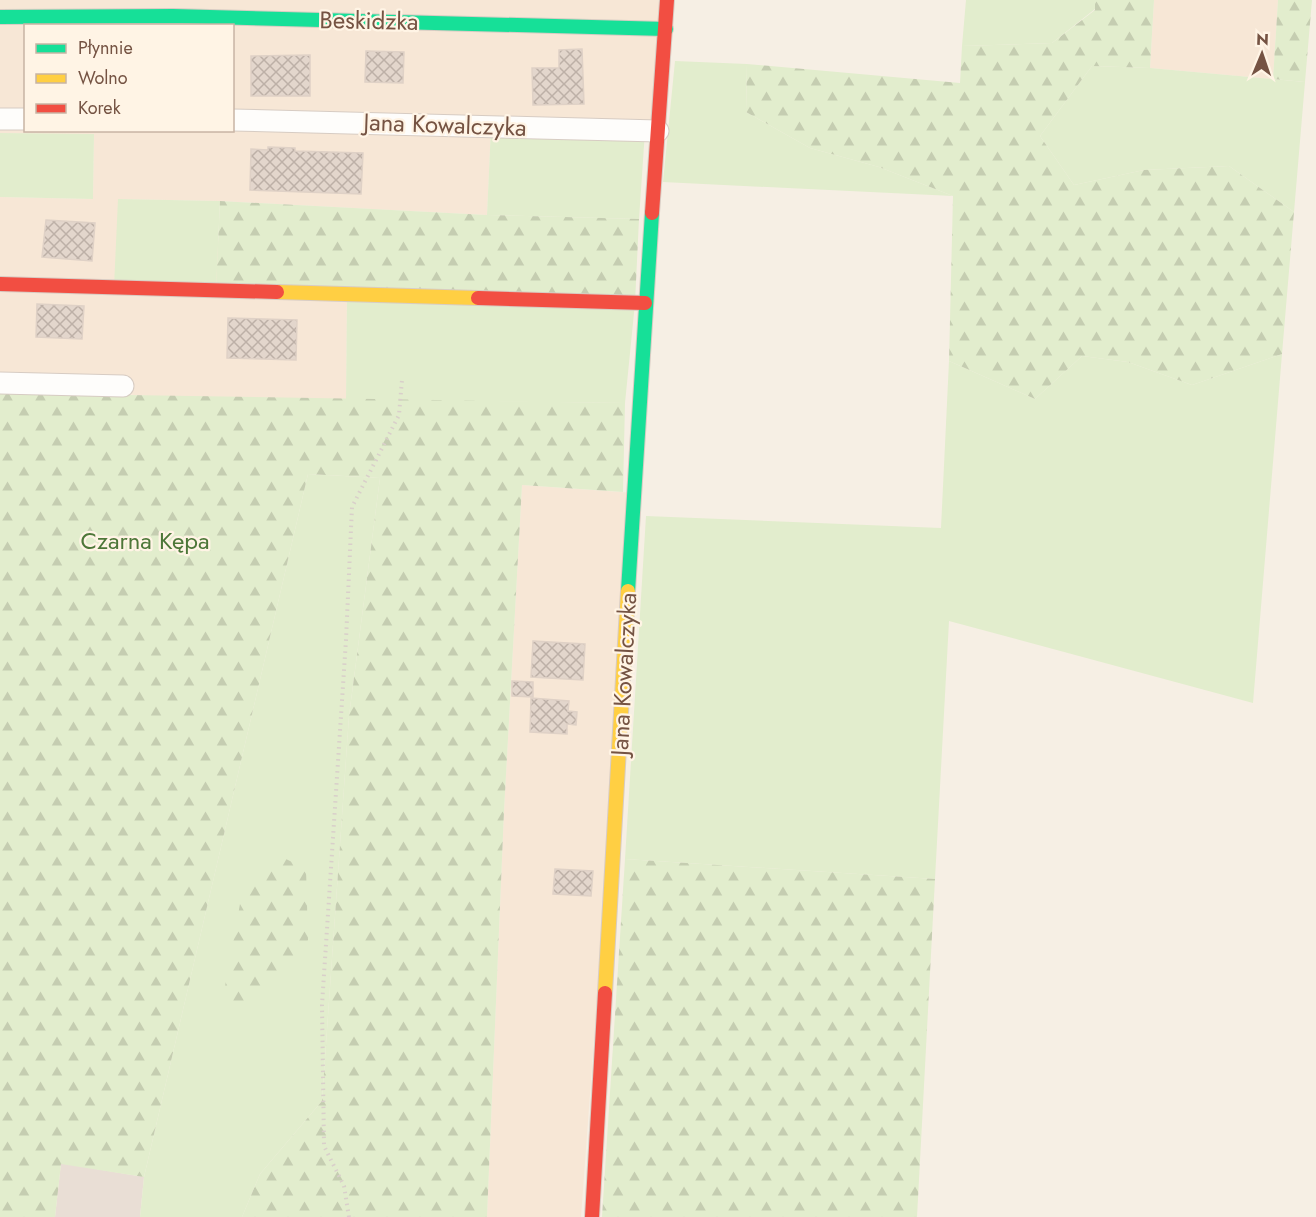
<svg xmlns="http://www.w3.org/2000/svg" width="1316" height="1217" font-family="Jost,sans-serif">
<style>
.residential{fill:#f7e7d6;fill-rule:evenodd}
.industrial{fill:#e9ded5}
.green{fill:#e2edcd}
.forest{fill:url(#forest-firs)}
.building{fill:url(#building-cross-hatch);stroke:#dfd1c6;stroke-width:1.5}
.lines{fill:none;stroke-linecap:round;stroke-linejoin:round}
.street-casing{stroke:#d7ccc3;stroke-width:23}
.fast-casing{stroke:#d8ccc3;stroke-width:16}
.slow-casing{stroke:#d8ccc3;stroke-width:16}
.jam-casing{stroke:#d8ccc3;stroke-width:16}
.path{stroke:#d9cfca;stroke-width:4;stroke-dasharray:1.5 4.5;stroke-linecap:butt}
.street{stroke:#fefdfb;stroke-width:21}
.fast{stroke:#16e098;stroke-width:14}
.slow{stroke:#ffcf43;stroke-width:14}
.jam{stroke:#f24e42;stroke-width:14}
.labels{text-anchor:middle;stroke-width:4.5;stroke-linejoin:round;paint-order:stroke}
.street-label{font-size:24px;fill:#755343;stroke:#fff4e5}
.park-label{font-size:24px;fill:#4d7738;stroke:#fff4e5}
</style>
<defs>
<pattern id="forest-firs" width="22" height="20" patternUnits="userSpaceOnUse" patternTransform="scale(1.5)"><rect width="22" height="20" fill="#e2edcd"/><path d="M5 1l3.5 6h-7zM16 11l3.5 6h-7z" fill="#c5cdb1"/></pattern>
<pattern id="building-cross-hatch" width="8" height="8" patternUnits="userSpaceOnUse" patternTransform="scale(1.5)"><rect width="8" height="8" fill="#e3d6cc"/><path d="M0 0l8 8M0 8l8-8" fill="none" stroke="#bdb0a7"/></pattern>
</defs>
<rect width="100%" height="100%" fill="#f6efe4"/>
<g class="residential">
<path d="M0,0H661L658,131L491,127L487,215L220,201L118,199L347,294L346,400L149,396L0,385V197L93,199L94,135L0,133ZM26,26H232V130H26Z"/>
<polygon points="1154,0 1278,0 1273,79 1150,68"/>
<polygon points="522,485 634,493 581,1217 487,1217 504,811"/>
</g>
<polygon class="industrial" points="61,1163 144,1177 140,1217 55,1217"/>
<g class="green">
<polygon points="966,0 1095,0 1095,9 1052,43 962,46"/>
<polygon points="675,61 747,64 746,112 810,148 879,167 953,196 663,182"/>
<polygon points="1092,66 1150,68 1305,82 1294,212 1229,166 1144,170 1074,185 1040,136"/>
<polygon points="491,127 645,131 639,219 487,215"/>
<polygon points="0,133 94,134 93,199 0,197"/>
<polygon points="118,199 220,201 216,290 114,287"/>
<polygon points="347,294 635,303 625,403 346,400"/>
<polygon points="1282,354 1253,703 949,621 935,879 625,859 646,516 941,528 949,361 1035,399 1082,356 1128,362 1192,385"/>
<polygon points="308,474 380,478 349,716 322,1101 260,1174 242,1217 140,1217 144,1177"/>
</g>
<g class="forest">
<polygon points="1095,0 1154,0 1150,68 1092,66 1040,136 1074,185 1144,170 1229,166 1294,212 1282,354 1192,385 1128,362 1082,356 1035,399 949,361 953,196 879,167 810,148 746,112 747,64 960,83 962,46 1052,43 1095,10"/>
<polygon points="1278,0 1312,0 1305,82 1273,79"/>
<polygon points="220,201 487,215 639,219 635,303 216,290"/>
<polygon points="0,393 625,403 623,492 522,485 504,811 487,1217 242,1217 260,1174 322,1101 349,716 380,478 308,474 144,1177 61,1164 55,1217 0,1217"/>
<polygon points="272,852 306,869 308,940 284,979 229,1009 224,992 242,893"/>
<polygon points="625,859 935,879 917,1217 602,1217"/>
</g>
<g class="building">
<polygon points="582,49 584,104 533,105 532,68 559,68 559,50"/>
<polygon points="366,51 404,52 403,83 365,82"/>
<polygon points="310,55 310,96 251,96 251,56"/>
<polygon points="268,147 295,148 295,151 363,153 361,194 250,190 251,149 268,150"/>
<polygon points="46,220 95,223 92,261 42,257"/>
<polygon points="37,304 84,306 82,339 36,337"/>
<polygon points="228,318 297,320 296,360 227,358"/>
<polygon points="533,641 585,644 583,680 531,677"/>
<polygon points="512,681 533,682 533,697 512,696"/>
<polygon points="531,698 569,701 568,711 577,712 576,725 567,724 567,734 530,732"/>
<polygon points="555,869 593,871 591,896 553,894"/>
</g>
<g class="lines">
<defs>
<g id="street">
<polyline points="0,119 26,119"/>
<polyline points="232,120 658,131"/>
<polyline points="0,383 123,386"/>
</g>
<g id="fast">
<polyline points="0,17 173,16 666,29"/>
<polyline points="628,591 652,213"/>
</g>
<g id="slow">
<polyline points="277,292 478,298"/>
<polyline points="605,993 628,591"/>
</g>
<g id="jam">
<polyline points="652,213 667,0"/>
<polyline points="0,284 277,292"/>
<polyline points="478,298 645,303"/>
<polyline points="592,1217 605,993"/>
</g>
</defs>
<use href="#street" class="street-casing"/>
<use href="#fast" class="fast-casing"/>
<use href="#slow" class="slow-casing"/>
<use href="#jam" class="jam-casing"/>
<polyline class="path" points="349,1217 344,1186 324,1146 322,1005 346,640 352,507 399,415 402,380"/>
<use href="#street" class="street"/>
<use href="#fast" class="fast"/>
<use href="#slow" class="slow"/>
<use href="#jam" class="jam"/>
</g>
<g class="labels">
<g class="street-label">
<text transform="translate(369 21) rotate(1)" y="8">Beskidzka</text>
<text transform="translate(445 125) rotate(2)" y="8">Jana Kowalczyka</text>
<text transform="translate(624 674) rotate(-87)" y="8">Jana Kowalczyka</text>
</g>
<g class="park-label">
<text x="145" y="549">Czarna Kępa</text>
</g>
</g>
<rect x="24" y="24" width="210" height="108" fill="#fff4e5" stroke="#c8b4a4" stroke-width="1.5"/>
<rect x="36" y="44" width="30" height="9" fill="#16e098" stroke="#c8b4a4" stroke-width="1.5"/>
<text x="78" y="54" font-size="18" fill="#755343">Płynnie</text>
<rect x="36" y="74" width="30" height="9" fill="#ffcf43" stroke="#c8b4a4" stroke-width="1.5"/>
<text x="78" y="84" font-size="18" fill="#755343">Wolno</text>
<rect x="36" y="104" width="30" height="9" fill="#f24e42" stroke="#c8b4a4" stroke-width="1.5"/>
<text x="78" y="114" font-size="18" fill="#755343">Korek</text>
<g transform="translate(1262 54) rotate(2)" stroke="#fff4e5" stroke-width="4.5" paint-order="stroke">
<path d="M0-4.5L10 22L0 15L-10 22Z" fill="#755343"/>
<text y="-9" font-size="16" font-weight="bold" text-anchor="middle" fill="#755343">N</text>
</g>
</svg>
